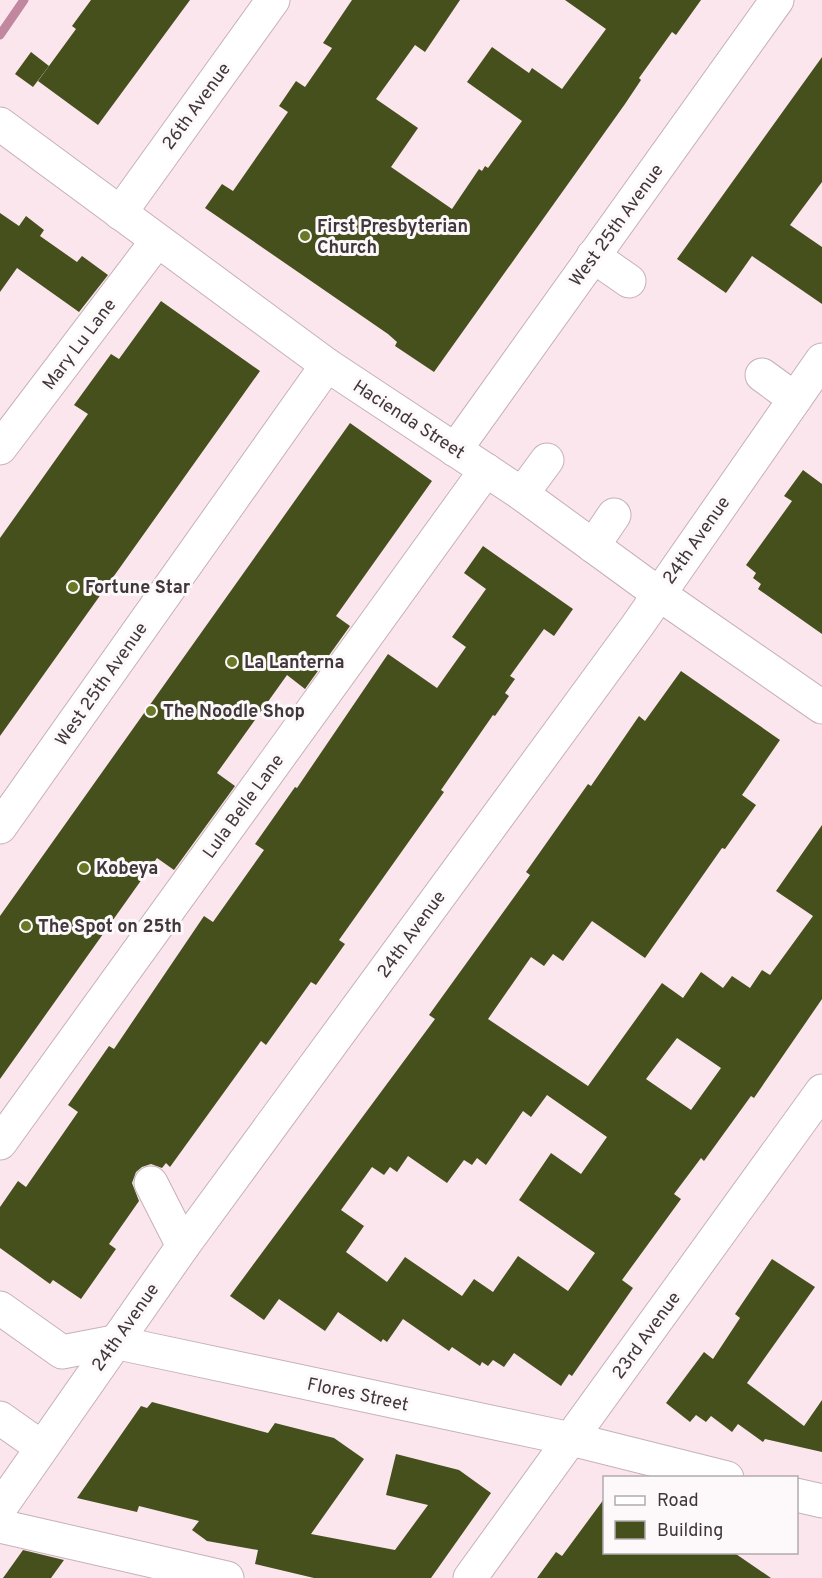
<svg xmlns="http://www.w3.org/2000/svg" width="822" height="1578" font-family="Overpass,sans-serif">
<style>
.lines{fill:none;stroke-linecap:round;stroke-linejoin:round}
.stream{stroke:#c1879f;stroke-width:9}
.building{fill:#46501c;fill-rule:evenodd}
.minor-casing{stroke:#c6b1b9;stroke-width:35}
.minor{stroke:#fff;stroke-width:33}
.poi-dot{fill:#6a7927;stroke:#fdf8fa;stroke-width:2}
.labels{text-anchor:middle;stroke-width:6;stroke-linejoin:round;paint-order:stroke}
.street-label{font-size:18px;fill:#3f373a;stroke:#fdf8fa}
.poi-label{font-size:18px;font-weight:bold;fill:#3f373a;stroke:#fdf8fa;text-anchor:start}
</style>
<rect width="100%" height="100%" fill="#fce6ee"/>
<g class="lines">
<polyline class="stream" points="0,35 24,0"/>
</g>
<g class="building">
<polygon points="91,0 190,0 98,125 38,81 76,29 72,26"/>
<polygon points="352,0 460,0 425,52 415,45 376,99 418,128 391,167 452,209 479,169 482,171 485,166 488,168 522,121 467,82 492,47 529,73 532,68 562,89 606,29 565,0 701,0 676,35 672,32 639,78 641,80 625,104 434,372 395,346 397,342 388,334 205,208 222,184 233,191 288,112 279,106 296,81 305,87 332,48 323,43"/>
<polygon points="31,52 49,66 33,87 15,74"/>
<polygon points="822,57 822,182 790,225 822,247 822,304 752,256 726,293 677,259"/>
<polygon points="0,213 19,226 26,216 44,230 40,236 77,262 82,256 108,275 79,312 17,268 0,292"/>
<polygon points="161,301 260,371 0,736 0,538 88,414 74,405 111,354 119,359"/>
<polygon points="350,423 432,481 336,616 350,626 305,689 287,675 217,773 235,786 174,870 157,858 0,1079 0,916"/>
<polygon points="803,470 822,484 822,634 758,589 761,584 753,578 756,573 746,565 792,501 784,496"/>
<polygon points="483,546 573,609 554,636 544,629 510,676 515,679 505,693 509,696 495,716 493,715 441,790 444,792 339,940 345,944 316,985 311,982 266,1045 261,1041 170,1167 166,1163 162,1168 151,1164 142,1167 136,1172 132,1183 139,1201 109,1244 116,1249 81,1299 53,1280 50,1284 0,1248 0,1207 18,1181 26,1187 78,1112 68,1105 109,1046 114,1049 204,916 213,922 264,850 255,844 295,787 297,788 388,654 437,688 466,647 452,637 486,589 464,573"/>
<path d="M681,671L780,740L742,795L756,805L725,849L722,848L645,958L592,921L563,961L553,954L544,966L531,957L488,1019L588,1086L662,983L683,998L701,972L723,988L732,976L750,988L762,970L770,975L813,916L776,891L822,825V999L754,1098L751,1096L704,1161L701,1158L674,1194L681,1199L622,1280L633,1288L572,1376L569,1374L561,1386L514,1353L504,1367L493,1360L488,1366L482,1362L480,1366L452,1347L449,1351L403,1319L387,1342L383,1339L381,1342L338,1312L325,1331L279,1299L264,1320L230,1296L435,1019L429,1015L530,875L526,872L588,784L591,786L639,716L645,721ZM677,1038L721,1068L691,1110L646,1079ZM547,1095L607,1137L581,1174L551,1153L519,1200L595,1253L568,1291L518,1256L493,1292L474,1279L462,1296L405,1257L387,1282L346,1252L364,1226L341,1210L372,1167L384,1175L390,1167L397,1172L408,1156L447,1183L464,1160L472,1165L477,1158L486,1165L523,1111L531,1117Z"/>
<polygon points="772,1259 815,1287 747,1383 804,1426 822,1400 822,1452 765,1439 763,1442 738,1424 732,1432 711,1416 706,1422 696,1415 690,1422 666,1403 704,1352 713,1359 740,1318 735,1314"/>
<polygon points="152,1402 268,1433 275,1423 334,1438 364,1459 311,1534 395,1550 428,1505 386,1495 396,1454 459,1470 491,1493 431,1578 314,1578 255,1564 258,1550 207,1541 192,1530 199,1521 139,1506 137,1512 77,1498 141,1406 147,1408"/>
<polygon points="604,1499 604,1552 733,1552 771,1578 537,1578 556,1552 562,1556"/>
<polygon points="23,1550 64,1560 51,1578 3,1578"/>
</g>
<g class="lines">
<defs>
<g id="minor">
<polyline points="0,124 327,365 522,494 659,594 822,707"/>
<polyline points="120,213 273,0"/>
<polyline points="593,256 629,281"/>
<polyline points="762,375 795,399"/>
<polyline points="0,448 157,241"/>
<polyline points="455,450 777,0"/>
<polyline points="522,494 547,460"/>
<polyline points="593,546 614,515"/>
<polyline points="0,827 327,365"/>
<polyline points="0,1143 486,470"/>
<polyline points="151,1183 183,1246"/>
<polyline points="0,1308 62,1352 114,1342 571,1439 727,1478"/>
<polyline points="0,1418 41,1447"/>
<polyline points="796,1495 822,1501"/>
<polyline points="0,1508 183,1246 637,626 822,360"/>
<polyline points="0,1526 227,1578"/>
<polyline points="470,1578 822,1091"/>
</g>
</defs>
<use href="#minor" class="minor-casing"/>
<use href="#minor" class="minor"/>
</g>
<g class="poi-dot">
<circle cx="305" cy="236" r="6"/>
<circle cx="73" cy="587" r="6"/>
<circle cx="232" cy="662" r="6"/>
<circle cx="151" cy="711" r="6"/>
<circle cx="84" cy="868" r="6"/>
<circle cx="26" cy="926" r="6"/>
</g>
<g class="labels">
<g class="street-label">
<text transform="translate(196 106) rotate(-54)" y="6">26th Avenue</text>
<text transform="translate(616 225) rotate(-54)" y="6">West 25th Avenue</text>
<text transform="translate(79 344) rotate(-53)" y="6">Mary Lu Lane</text>
<text transform="translate(409 419) rotate(33)" y="6">Hacienda Street</text>
<text transform="translate(696 540) rotate(-55)" y="6">24th Avenue</text>
<text transform="translate(101 684) rotate(-55)" y="6">West 25th Avenue</text>
<text transform="translate(243 806) rotate(-54)" y="6">Lula Belle Lane</text>
<text transform="translate(411 934) rotate(-54)" y="6">24th Avenue</text>
<text transform="translate(125 1327) rotate(-55)" y="6">24th Avenue</text>
<text transform="translate(646 1335) rotate(-54)" y="6">23rd Avenue</text>
<text transform="translate(358 1394) rotate(12)" y="6">Flores Street</text>
</g>
<g class="poi-label">
<text x="317" y="232">First Presbyterian<tspan x="317" dy="21">Church</tspan></text>
<text x="85" y="593">Fortune Star</text>
<text x="244" y="668">La Lanterna</text>
<text x="163" y="717">The Noodle Shop</text>
<text x="96" y="874">Kobeya</text>
<text x="38" y="932">The Spot on 25th</text>
</g>
</g>
<rect x="603" y="1476" width="195" height="78" fill="#fdf8fa" stroke="#b1abad" stroke-width="1.5"/>
<rect x="615" y="1496" width="30" height="9" fill="#ffffff" stroke="#b1abad" stroke-width="1.5"/>
<text x="657" y="1506" font-size="18" fill="#3f373a">Road</text>
<rect x="615" y="1521" width="30" height="18" fill="#46501c" stroke="#b1abad" stroke-width="1.5"/>
<text x="657" y="1536" font-size="18" fill="#3f373a">Building</text>
</svg>
